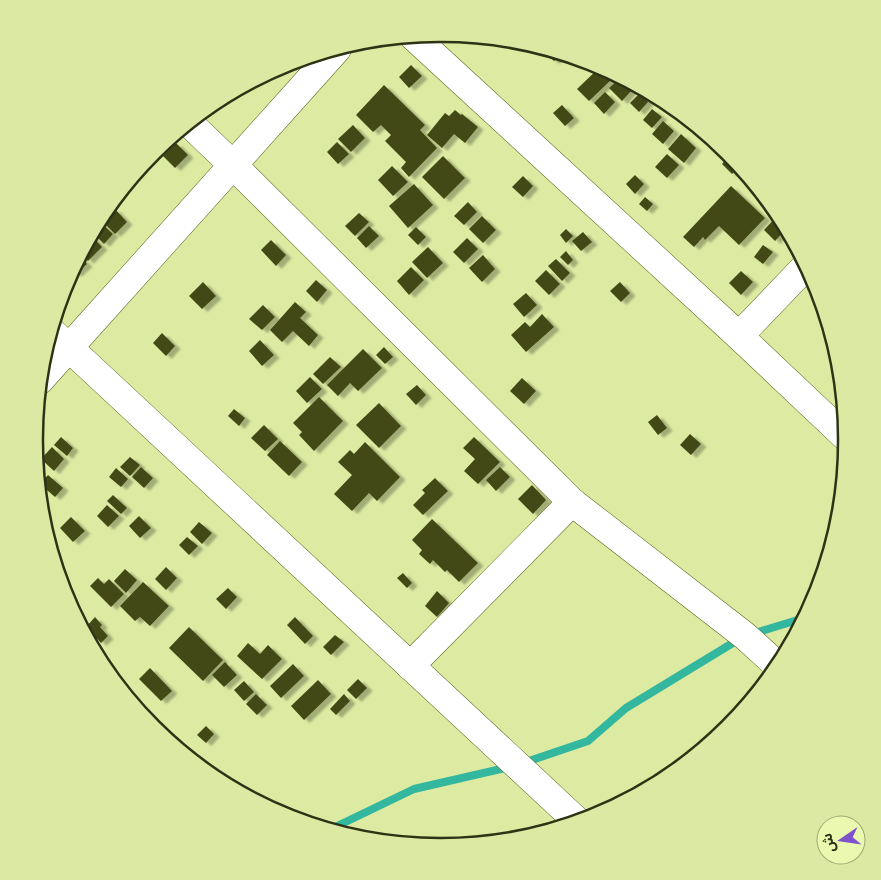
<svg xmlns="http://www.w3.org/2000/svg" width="881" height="880" font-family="Ubuntu,'Noto Sans Arabic',sans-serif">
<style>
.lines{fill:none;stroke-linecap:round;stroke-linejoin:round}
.stream{stroke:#34b79f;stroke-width:8}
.building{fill:#424a14;filter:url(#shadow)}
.minor-casing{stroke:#5b661e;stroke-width:29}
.minor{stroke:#fff;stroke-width:28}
.rim{fill:none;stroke:#2e3316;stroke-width:2.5}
</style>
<defs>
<filter id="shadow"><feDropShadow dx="5.5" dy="3" stdDeviation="1" flood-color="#0004"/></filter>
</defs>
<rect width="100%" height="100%" fill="#ddeba2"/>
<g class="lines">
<g class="stream">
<polyline points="752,634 804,618"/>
<polyline points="523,763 588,741 626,708 741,638"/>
<polyline points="331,829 414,789 510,767"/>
</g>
</g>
<g class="building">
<polygon points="545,49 561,54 554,61 543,51"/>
<polygon points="411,65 422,76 409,88 399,77"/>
<polygon points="600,67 612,79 589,101 577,89"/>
<polygon points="620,78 632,90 622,101 609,88"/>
<polygon points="384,85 425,125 420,130 437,148 409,177 401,168 406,162 385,141 391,135 381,125 373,132 356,115"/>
<polygon points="605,92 615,102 604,114 594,103"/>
<polygon points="640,93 648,102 639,112 630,103"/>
<polygon points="562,105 574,118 565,126 553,113"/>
<polygon points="652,109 662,117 652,128 643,120"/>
<polygon points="455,110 461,115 462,114 478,127 465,143 454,134 442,148 427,135 445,113 449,116"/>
<polygon points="663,121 674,131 663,144 652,134"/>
<polygon points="353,125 365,138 351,152 338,139"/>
<polygon points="681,134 696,148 684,163 668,149"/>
<polygon points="337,142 349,154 338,164 327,152"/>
<polygon points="176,143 188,155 175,168 163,156"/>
<polygon points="667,154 679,165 667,178 655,167"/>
<polygon points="730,155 739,167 732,174 722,164"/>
<polygon points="443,156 465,178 444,199 422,177"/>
<polygon points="392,166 408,182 393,196 378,180"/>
<polygon points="635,175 644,184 635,194 626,184"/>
<polygon points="523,176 533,186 523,197 512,187"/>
<polygon points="414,184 433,205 408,228 389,206"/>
<polygon points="731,186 765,218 739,245 719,226 705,240 703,237 694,247 683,237"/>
<polygon points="645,197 653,204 647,211 639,204"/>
<polygon points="468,202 477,212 464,225 454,216"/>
<polygon points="115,209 127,222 115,234 100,219 106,210 110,213"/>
<polygon points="359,213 369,222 355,236 345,226"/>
<polygon points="482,216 496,230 483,243 469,229"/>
<polygon points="777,216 782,221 786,229 775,241 764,230"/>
<polygon points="99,221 113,234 104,244 93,233"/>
<polygon points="369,226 379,236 366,248 357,238"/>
<polygon points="416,227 426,237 418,245 408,235"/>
<polygon points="566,229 573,236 566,243 560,235"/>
<polygon points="583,232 592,242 581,251 572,241"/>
<polygon points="91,235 102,247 88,261 82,254"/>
<polygon points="467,238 478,249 464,263 453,252"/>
<polygon points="271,240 286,255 276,266 261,250"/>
<polygon points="763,245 773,252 763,264 754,257"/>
<polygon points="428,247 443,263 427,278 412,262"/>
<polygon points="566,251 573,260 568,265 560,257"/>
<polygon points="483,255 495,269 482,282 469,268"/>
<polygon points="80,257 87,264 76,274 73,271"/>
<polygon points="556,259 570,273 562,281 548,266"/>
<polygon points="411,267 424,280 409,295 397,281"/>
<polygon points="546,270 560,284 549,295 535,281"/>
<polygon points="741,271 753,282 741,295 729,283"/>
<polygon points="316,280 327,290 317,302 306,291"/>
<polygon points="203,282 216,296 202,309 189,296"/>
<polygon points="620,282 630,293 621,302 610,291"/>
<polygon points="526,293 537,305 524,317 513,304"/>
<polygon points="295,302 306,312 300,318 318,335 309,346 293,331 282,342 270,330"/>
<polygon points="263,305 275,317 262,330 249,319"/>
<polygon points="542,314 554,327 526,352 511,335 525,322 530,327"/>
<polygon points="162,333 175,346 166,356 153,343"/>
<polygon points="260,340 274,355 262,366 249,351"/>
<polygon points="384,347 393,357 385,364 376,355"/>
<polygon points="363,349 382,368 358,391 350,383 338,396 327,385"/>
<polygon points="330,357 341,367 323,384 313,374"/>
<polygon points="840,368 841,386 832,378"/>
<polygon points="310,377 322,389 307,403 296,391"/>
<polygon points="522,378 536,391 524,404 510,391"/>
<polygon points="417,385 426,395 416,405 406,394"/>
<polygon points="319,397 343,421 314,451 299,435 302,432 293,423"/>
<polygon points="379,403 401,426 379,448 356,425"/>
<polygon points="234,409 245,418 239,426 228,416"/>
<polygon points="657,415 667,428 658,435 648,422"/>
<polygon points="264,425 278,439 265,451 251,438"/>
<polygon points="690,434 701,444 691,455 680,445"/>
<polygon points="61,437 73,448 67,456 54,445"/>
<polygon points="474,437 500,462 478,484 464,471 475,459 463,448"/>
<polygon points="280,441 302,462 289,476 267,455"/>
<polygon points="365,442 400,477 377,501 369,493 352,511 334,494 352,475 338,462 350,450 354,454"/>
<polygon points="52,447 64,459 54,471 41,459"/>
<polygon points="130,457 140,465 130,476 120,467"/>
<polygon points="141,467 153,478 144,488 132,477"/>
<polygon points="500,467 510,477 496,491 486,480"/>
<polygon points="116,468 128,479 121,487 109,477"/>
<polygon points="48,475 63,488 55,497 40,484"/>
<polygon points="435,478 448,491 423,515 413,505 425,493 422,490"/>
<polygon points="532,485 546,500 533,514 518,499"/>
<polygon points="113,495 127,508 121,514 107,501"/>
<polygon points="107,505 119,516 108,527 97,516"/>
<polygon points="139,516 151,528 140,538 129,526"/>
<polygon points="71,517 85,531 73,542 60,528"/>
<polygon points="432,519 478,563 459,582 447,570 445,572 433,560 430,564 419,554 422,550 412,540"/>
<polygon points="199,522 212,533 202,544 190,532"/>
<polygon points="187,537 198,546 189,555 179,545"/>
<polygon points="166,567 177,578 166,590 155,579"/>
<polygon points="125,569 137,580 126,593 114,581"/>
<polygon points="403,573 412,583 407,588 397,578"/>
<polygon points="98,578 104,584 109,579 124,594 111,607 90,586"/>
<polygon points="143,582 169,606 150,626 140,617 135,621 120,606"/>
<polygon points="228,588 237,597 226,609 216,599"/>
<polygon points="437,591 449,603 437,617 425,606"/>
<polygon points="95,617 102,625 100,627 108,636 101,643 86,627"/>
<polygon points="295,617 313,636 305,644 287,625"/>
<polygon points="189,627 223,660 203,681 169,648"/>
<polygon points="335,635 344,642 331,655 323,647"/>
<polygon points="248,643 260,654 268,645 282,659 262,679 237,656"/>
<polygon points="225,662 237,675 224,687 212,675"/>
<polygon points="293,664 304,676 281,698 270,686"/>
<polygon points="150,668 172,691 161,701 139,679"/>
<polygon points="358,679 367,688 356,699 347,690"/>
<polygon points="318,680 331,694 304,720 291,706"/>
<polygon points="244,681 254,692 244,701 234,690"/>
<polygon points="256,694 267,705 257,715 246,704"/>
<polygon points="344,694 350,701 336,715 330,709"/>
<polygon points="206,726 214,734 206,743 197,735"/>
</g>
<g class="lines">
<defs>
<g id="minor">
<polyline points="413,36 739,336 847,438"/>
<polyline points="189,123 233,165 572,502 745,636 778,666"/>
<polyline points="51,331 577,821"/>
<polyline points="739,336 806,266"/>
<polyline points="40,380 337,49"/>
<polyline points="410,666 572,502"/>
</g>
</defs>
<use href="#minor" class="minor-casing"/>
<use href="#minor" class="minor"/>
</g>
<path d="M0 0H881V880H0ZM440 42H441A397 397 0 0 1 838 439V441A397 397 0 0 1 441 838H440A397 397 0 0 1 43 441V439A397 397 0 0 1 440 42Z" fill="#dbe9a3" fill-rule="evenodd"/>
<path class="rim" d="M440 42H441A397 397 0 0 1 838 439V441A397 397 0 0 1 441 838H440A397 397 0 0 1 43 441V439A397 397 0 0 1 440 42Z"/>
<g transform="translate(841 840) rotate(257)"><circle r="24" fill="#eaf9af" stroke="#9faa72"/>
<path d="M0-4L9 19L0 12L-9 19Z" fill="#7f51ca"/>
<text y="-8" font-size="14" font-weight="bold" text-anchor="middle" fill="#2e3316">ش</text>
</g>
</svg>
